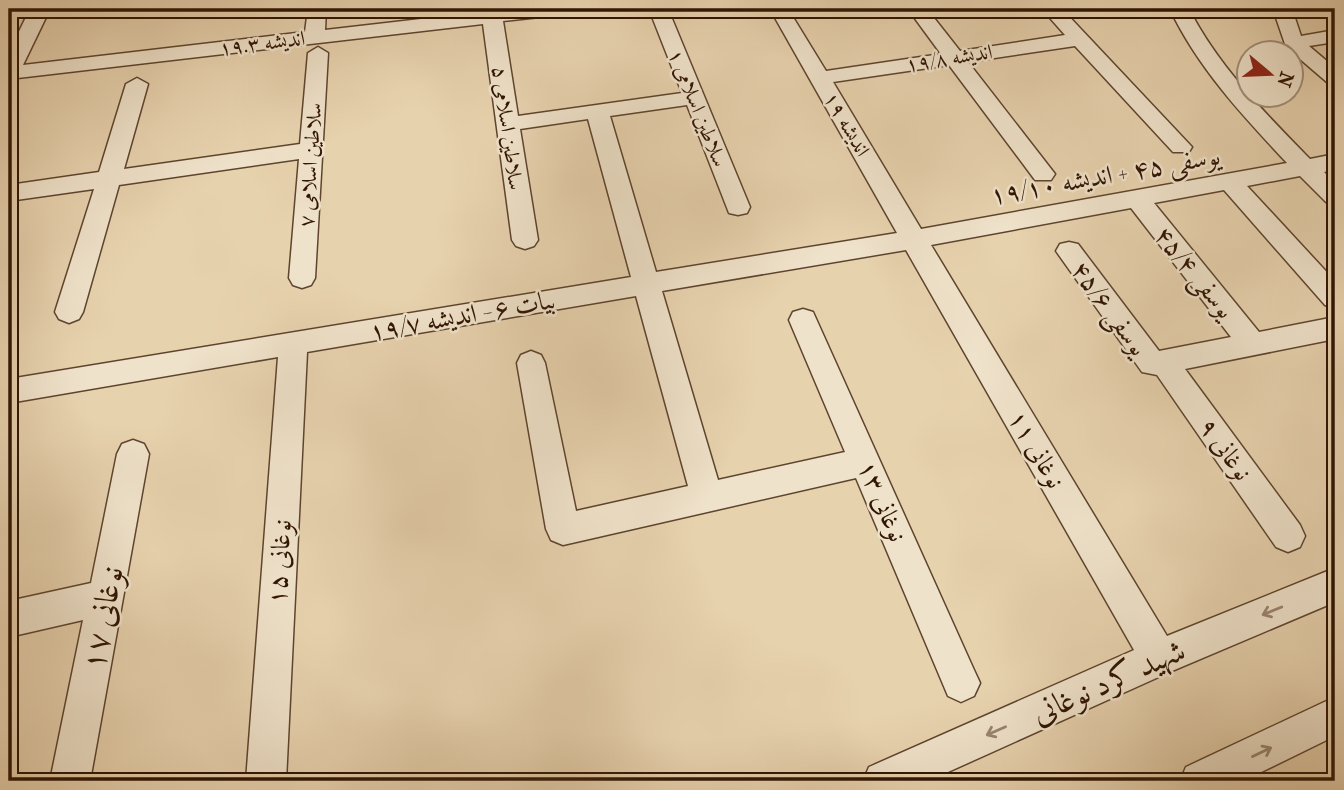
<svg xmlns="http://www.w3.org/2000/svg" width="1344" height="790" font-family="'IM FELL French Canon',Amiri,serif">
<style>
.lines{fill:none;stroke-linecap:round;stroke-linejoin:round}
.minor-casing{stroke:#5e442e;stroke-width:3}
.minor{fill:#efe2ca;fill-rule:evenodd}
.oneway{stroke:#998571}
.labels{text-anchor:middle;stroke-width:5;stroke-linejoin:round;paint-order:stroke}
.far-street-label{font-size:21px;fill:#301404;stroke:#efe2ca}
.street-label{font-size:26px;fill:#301404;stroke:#efe2ca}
.near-street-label{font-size:32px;fill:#301404;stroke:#efe2ca}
</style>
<rect width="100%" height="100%" fill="#e7d2ae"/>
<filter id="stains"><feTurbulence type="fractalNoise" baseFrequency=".00286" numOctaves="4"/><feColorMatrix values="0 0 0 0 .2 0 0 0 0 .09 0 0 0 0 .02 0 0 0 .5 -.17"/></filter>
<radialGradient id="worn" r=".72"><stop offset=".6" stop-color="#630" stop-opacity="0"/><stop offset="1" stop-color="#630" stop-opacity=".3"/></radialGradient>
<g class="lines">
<defs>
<g id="minor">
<path d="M30,9H50L23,65L305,32L308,9H326L325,30L482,12V9H567L558,15L503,21L518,116L682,93L649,9H668L750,207L747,213L738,215L729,213L687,105L610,116L656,272L897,233L770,9H788L826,71L941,54L908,9H927L960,51L1065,35L1042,9H1062L1192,147L1189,152H1173L1075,46L968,62L1055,174L1051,180H1035L949,65L833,82L921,229L1287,163C1243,116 1198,68 1170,9H1189C1217,64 1261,109 1304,153L1310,159L1335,154V170L1324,172L1335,183V204L1326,202L1300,176L1247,186L1335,281V308L1325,305L1224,190L1154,203L1259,332L1335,317V339L1185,369L1300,525L1305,536L1300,547L1288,552L1276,547L1157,375L1142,372L1056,251L1060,244L1069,242L1078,244L1159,351L1231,337L1131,208L931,245L1167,636L1335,568V602L1172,671L928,781H863L869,767L1134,650L906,250L662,291L718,480L845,452L789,320L793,312L803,309L813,312L974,670L980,683L974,696L961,702L948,696L856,478L563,545L551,540L546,529L517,363L521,355L531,351L541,355L545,363L576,511L688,486L636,296L307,352L286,781H246L278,357L9,403V379L631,277L588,119L520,129L538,240L534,246L525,249L516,246L512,240L483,24L9,79V52Z"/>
<polygon points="1273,9 1292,9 1301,36 1335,30 1335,42 1309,46 1335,68 1335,85 1328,83 1286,47"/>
<polygon points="318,47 328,53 315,278 311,285 302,288 293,285 289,278 299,159 119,185 83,312 79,319 69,323 59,319 55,312 94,189 9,201 9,185 99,172 126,84 137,78 148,84 124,169 300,144 308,53"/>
<polygon points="133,440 144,444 149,454 90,781 50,781 83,620 9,637 9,601 91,583 117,454 122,444"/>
<polygon points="1335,697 1335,736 1243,781 1180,781 1186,767"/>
</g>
</defs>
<use href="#minor" class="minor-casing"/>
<use href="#minor" class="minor"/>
</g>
<defs><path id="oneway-shaft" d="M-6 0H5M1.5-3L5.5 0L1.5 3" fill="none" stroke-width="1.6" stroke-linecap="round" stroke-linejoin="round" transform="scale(1.75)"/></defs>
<g class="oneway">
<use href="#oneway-shaft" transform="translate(1272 611) rotate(158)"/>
<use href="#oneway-shaft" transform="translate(996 731) rotate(156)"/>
<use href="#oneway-shaft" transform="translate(1262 752) rotate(-26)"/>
</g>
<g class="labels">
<g class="far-street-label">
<text transform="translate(262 43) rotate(-7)" y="7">اندیشه ۱۹.۳</text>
<text transform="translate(949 58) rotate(-9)" y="7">اندیشه ۱۹/۸</text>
<text transform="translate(698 108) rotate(68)" y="7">سلاطین اسلامی ۱</text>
<text transform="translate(847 124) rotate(60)" y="7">اندیشه ۱۹</text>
<text transform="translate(508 128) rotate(82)" y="7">سلاطین اسلامی ۵</text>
<text transform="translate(310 165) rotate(-86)" y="7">سلاطین اسلامی ۷</text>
</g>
<g class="street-label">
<text transform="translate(1105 175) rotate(-10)" y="9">یوسفی ۴۵ + اندیشه ۱۹/۱۰</text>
<text transform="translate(1195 272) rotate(51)" y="9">یوسفی ۴۵/۴</text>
<text transform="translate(1110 308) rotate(54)" y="9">یوسفی ۴۵/۶</text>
<text transform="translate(462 315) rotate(-10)" y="9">بیات ۶ - اندیشه ۱۹/۷</text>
<text transform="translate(1037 449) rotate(60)" y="9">نوغانی ۱۱</text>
<text transform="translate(1226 449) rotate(54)" y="9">نوغانی ۹</text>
<text transform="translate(883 501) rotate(67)" y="9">نوغانی ۱۳</text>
<text transform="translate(279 562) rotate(-86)" y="9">نوغانی ۱۵</text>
</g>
<g class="near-street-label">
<text transform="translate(102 618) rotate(-79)" y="11">نوغانی ۱۷</text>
<text transform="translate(1108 681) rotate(-24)" y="11">شهید کرد نوغانی</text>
</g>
</g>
<rect width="1344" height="790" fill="none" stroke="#e7d2ae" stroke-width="35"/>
<rect x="10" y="10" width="1323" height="769" fill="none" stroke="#301404" stroke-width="3.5"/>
<rect x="18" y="18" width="1309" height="755" fill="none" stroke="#301404" stroke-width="2"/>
<g transform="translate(1270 74) rotate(109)"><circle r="33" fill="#efe2ca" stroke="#a3907b" stroke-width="2"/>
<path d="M0-5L12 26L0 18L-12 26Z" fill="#8f2418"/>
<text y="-10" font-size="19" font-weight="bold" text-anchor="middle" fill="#301404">N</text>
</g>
<rect width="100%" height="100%" filter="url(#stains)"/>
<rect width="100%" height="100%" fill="url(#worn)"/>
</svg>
